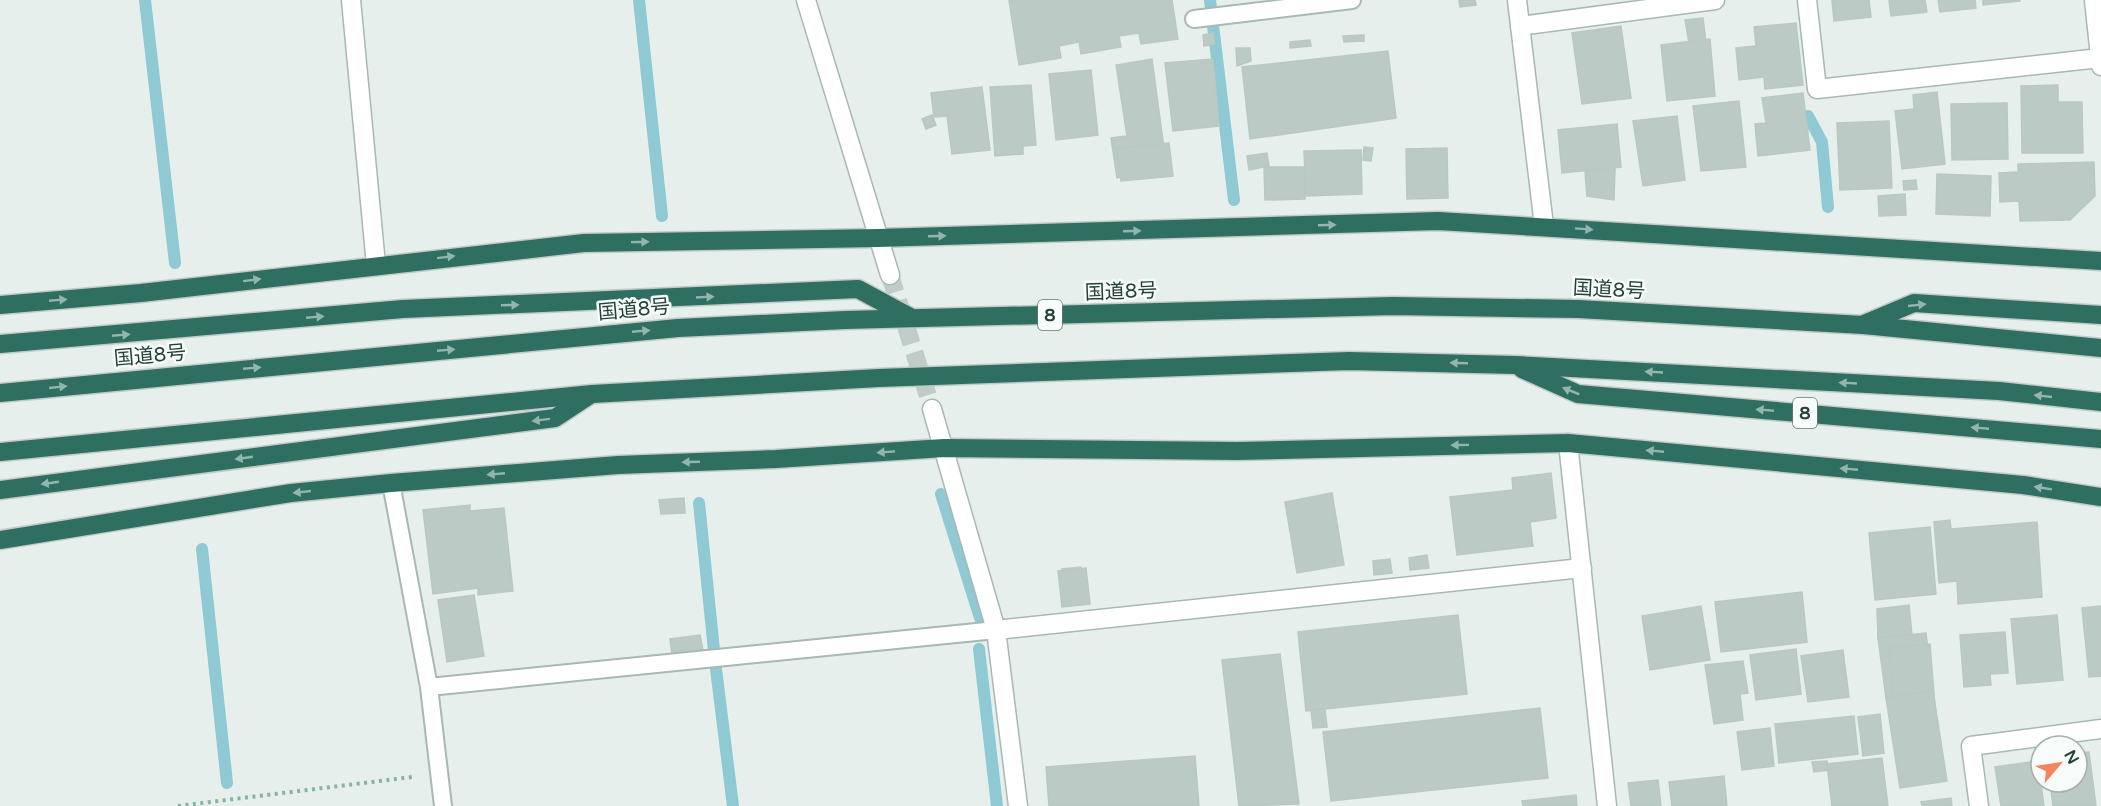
<svg xmlns="http://www.w3.org/2000/svg" width="2101" height="806" font-family="'Varela Round','Noto Sans JP',sans-serif">
<style>
.lines{fill:none;stroke-linecap:round;stroke-linejoin:round}
.stream{stroke:#8ec9d4;stroke-width:12}
.building{fill:#bbcac4;stroke:#b8c9c2;stroke-width:1.5}
.street-tunnel{stroke:#bfccc8;stroke-width:18;stroke-dasharray:18 9;stroke-linecap:butt}
.lane-casing{stroke:#a8b8b2;stroke-width:20}
.street-casing{stroke:#a8b8b2;stroke-width:21}
.highway-casing{stroke:#c2cac8;stroke-width:21}
.path{stroke:#86b3a5;stroke-width:4;stroke-dasharray:3 4.5;stroke-linecap:butt}
.lane{stroke:#fff;stroke-width:16}
.street{stroke:#fff;stroke-width:18}
.highway{stroke:#2f6f62;stroke-width:18}
.oneway{fill:#93b5ae}
.labels{text-anchor:middle;stroke-width:5;stroke-linejoin:round;paint-order:stroke}
.shield{fill:#f7fbf9;stroke:#637a73;stroke-width:1.5}
.shield-label{font-size:18px;font-weight:bold;fill:#24423a}
.street-label{font-size:20px;fill:#24423a;stroke:#f7fbf9}
</style>
<rect width="100%" height="100%" fill="#e6efeb"/>
<g class="lines">
<g class="stream">
<polyline points="145,0 175,263"/>
<polyline points="639,0 662,216"/>
<polyline points="1210,0 1234,200"/>
<polyline points="1808,116 1822,142 1828,207"/>
<polyline points="941,494 980,618"/>
<polyline points="699,503 714,650"/>
<polyline points="202,549 227,783"/>
<polyline points="979,649 997,806"/>
<polyline points="716,669 733,806"/>
</g>
</g>
<g class="building">
<polygon points="1009,0 1172,0 1178,39 1141,44 1139,33 1119,36 1121,47 1081,54 1079,42 1059,46 1061,58 1019,65"/>
<polygon points="1459,0 1475,0 1476,5 1460,7"/>
<polygon points="1832,0 1869,0 1871,17 1834,21"/>
<polygon points="1889,0 1925,0 1927,12 1891,16"/>
<polygon points="1938,0 1975,0 1976,8 1940,12"/>
<polygon points="1983,0 2020,0 2020,1 1983,5"/>
<polygon points="1703,18 1706,42 1689,43 1685,20"/>
<polygon points="1796,23 1803,85 1765,89 1764,77 1739,80 1736,48 1756,46 1754,27"/>
<polygon points="1621,26 1631,98 1582,104 1572,33"/>
<polygon points="1213,33 1215,44 1204,46 1203,35"/>
<polygon points="1364,35 1364,41 1344,42 1343,36"/>
<polygon points="1710,39 1715,96 1667,101 1661,45"/>
<polygon points="1310,40 1311,46 1290,48 1290,42"/>
<polygon points="1236,48 1250,48 1251,61 1237,66"/>
<polygon points="1388,51 1396,118 1250,139 1242,67"/>
<polygon points="1152,59 1167,171 1117,178 1111,138 1127,136 1116,65"/>
<polygon points="1213,59 1219,126 1173,131 1165,63"/>
<polygon points="1091,70 1098,135 1056,140 1049,74"/>
<polygon points="1031,85 1036,145 1023,146 1023,154 995,156 990,87"/>
<polygon points="2058,85 2058,102 2082,102 2083,153 2022,153 2021,86"/>
<polygon points="982,87 990,150 952,154 947,116 934,117 931,93"/>
<polygon points="1937,92 1945,164 1902,169 1895,111 1914,109 1913,95"/>
<polygon points="1803,93 1810,150 1758,156 1755,124 1766,123 1762,98"/>
<polygon points="1739,101 1746,167 1701,171 1693,106"/>
<polygon points="2007,103 2008,159 1952,160 1951,104"/>
<polygon points="932,115 936,125 926,129 922,119"/>
<polygon points="1677,116 1685,180 1643,186 1633,121"/>
<polygon points="1889,121 1892,188 1840,190 1837,123"/>
<polygon points="1617,124 1621,167 1562,173 1558,130"/>
<polygon points="1169,143 1173,176 1121,181 1117,148"/>
<polygon points="1364,147 1373,148 1371,161 1363,160"/>
<polygon points="1447,148 1448,198 1407,199 1406,149"/>
<polygon points="1361,150 1362,194 1306,196 1304,151"/>
<polygon points="1267,153 1269,166 1249,170 1247,156"/>
<polygon points="2094,162 2095,196 2070,220 2020,221 2019,201 2000,202 1999,173 2018,172 2018,164"/>
<polygon points="1264,167 1305,167 1305,199 1265,200"/>
<polygon points="1615,168 1614,200 1587,196 1585,171"/>
<polygon points="1937,174 1991,176 1990,216 1936,214"/>
<polygon points="1916,180 1917,189 1904,190 1903,181"/>
<polygon points="1905,194 1906,215 1879,216 1878,196"/>
<polygon points="1551,473 1556,518 1530,522 1533,546 1457,555 1450,497 1513,490 1512,478"/>
<polygon points="1332,493 1344,565 1297,573 1285,502"/>
<polygon points="684,498 685,513 661,514 659,500"/>
<polygon points="470,505 470,511 504,508 513,591 478,595 478,588 433,594 423,510"/>
<polygon points="1950,520 1951,529 2037,522 2042,597 1958,604 1957,581 1939,583 1934,522"/>
<polygon points="1930,527 1936,594 1875,600 1869,533"/>
<polygon points="1427,555 1429,568 1410,570 1409,558"/>
<polygon points="1390,559 1392,573 1374,575 1373,561"/>
<polygon points="1081,567 1084,596 1066,598 1062,569"/>
<polygon points="1086,568 1090,604 1062,607 1058,571"/>
<polygon points="1802,592 1807,642 1721,652 1715,602"/>
<polygon points="474,595 484,656 447,662 438,600"/>
<polygon points="1909,605 1912,635 1878,638 1877,609"/>
<polygon points="1701,606 1710,660 1650,670 1642,616"/>
<polygon points="2101,606 2101,676 2089,677 2082,608"/>
<polygon points="1458,615 1467,694 1306,711 1298,632"/>
<polygon points="2057,615 2063,680 2017,684 2011,619"/>
<polygon points="2005,632 2008,673 1990,674 1991,685 1964,687 1960,635"/>
<polygon points="1926,633 1933,691 1886,698 1878,638"/>
<polygon points="700,635 703,650 672,654 670,639"/>
<polygon points="1930,644 1935,706 1894,709 1889,648"/>
<polygon points="1796,649 1801,694 1756,700 1750,655"/>
<polygon points="1843,650 1849,697 1808,702 1801,656"/>
<polygon points="1280,654 1299,804 1239,806 1222,660"/>
<polygon points="1743,661 1748,693 1740,694 1743,720 1714,724 1705,665"/>
<polygon points="1933,691 1947,781 1900,788 1886,698"/>
<polygon points="1540,708 1548,778 1331,801 1323,732"/>
<polygon points="1325,709 1327,727 1313,728 1311,710"/>
<polygon points="1880,714 1884,753 1863,756 1858,717"/>
<polygon points="1854,716 1858,754 1779,763 1775,724"/>
<polygon points="1770,728 1774,766 1742,770 1737,732"/>
<polygon points="2089,752 2096,806 2053,806 2050,782 2077,782 2077,753"/>
<polygon points="1195,756 1199,806 1049,806 1046,767"/>
<polygon points="1882,758 1888,806 1832,806 1827,764"/>
<polygon points="1827,761 1828,770 1814,772 1812,762"/>
<polygon points="2038,761 2044,806 2001,806 1995,767"/>
<polygon points="1724,776 1727,806 1672,806 1669,782"/>
<polygon points="1658,780 1661,806 1631,806 1628,783"/>
<polygon points="1576,795 1577,806 1523,806 1522,801"/>
<polygon points="1951,798 1952,806 1922,806 1921,802"/>
</g>
<g class="lines">
<polyline class="street-tunnel" points="890,275 932,409"/>
<defs>
<g id="lane">
<polyline points="1194,19 1352,0"/>
<polyline points="391,483 429,687 443,806"/>
<polyline points="429,687 996,630"/>
</g>
<g id="street">
<polyline points="351,0 376,265"/>
<polyline points="806,0 890,275"/>
<polyline points="1517,0 1544,226"/>
<polyline points="1807,0 1817,89 2100,58"/>
<polyline points="2094,0 2101,66"/>
<polyline points="1520,26 1715,0"/>
<polyline points="932,409 996,630 1018,806"/>
<polyline points="1568,443 1607,806"/>
<polyline points="996,630 1582,568"/>
<polyline points="1979,806 1971,746 2101,729"/>
</g>
<g id="highway">
<polyline points="0,305 141,293 584,243 878,238 1438,221 2101,261"/>
<polyline points="1864,324 1914,303 2101,315"/>
<polyline points="0,344 403,309 858,289 910,317"/>
<polyline points="1522,369 1578,394 2101,439"/>
<polyline points="0,393 678,328 845,320 1393,306 1578,309 1863,325 2101,348"/>
<polyline points="0,452 592,394 879,378 1349,361 1515,365 1999,391 2101,402"/>
<polyline points="0,490 555,418 590,395"/>
<polyline points="0,540 291,493 391,483 618,465 776,459 944,448 1237,451 1568,443 2023,485 2101,497"/>
</g>
</defs>
<use href="#lane" class="lane-casing"/>
<use href="#street" class="street-casing"/>
<use href="#highway" class="highway-casing"/>
<polyline class="path" points="178,806 412,777"/>
<use href="#lane" class="lane"/>
<use href="#street" class="street"/>
<use href="#highway" class="highway"/>
</g>
<defs><path id="oneway-solid" d="M-6-.8H1V-3.2L6.5 0L1 3.2V.8H-6Z" transform="scale(1.5)"/></defs>
<g class="oneway">
<use href="#oneway-solid" transform="translate(1327 225) rotate(-2)"/>
<use href="#oneway-solid" transform="translate(1584 229) rotate(4)"/>
<use href="#oneway-solid" transform="translate(1132 231) rotate(-2)"/>
<use href="#oneway-solid" transform="translate(937 236) rotate(-2)"/>
<use href="#oneway-solid" transform="translate(640 242) rotate(-1)"/>
<use href="#oneway-solid" transform="translate(446 257) rotate(-7)"/>
<use href="#oneway-solid" transform="translate(252 280) rotate(-7)"/>
<use href="#oneway-solid" transform="translate(705 297) rotate(-3)"/>
<use href="#oneway-solid" transform="translate(58 300) rotate(-5)"/>
<use href="#oneway-solid" transform="translate(510 305) rotate(-2)"/>
<use href="#oneway-solid" transform="translate(1917 305) rotate(-6)"/>
<use href="#oneway-solid" transform="translate(315 317) rotate(-5)"/>
<use href="#oneway-solid" transform="translate(641 331) rotate(-5)"/>
<use href="#oneway-solid" transform="translate(121 335) rotate(-5)"/>
<use href="#oneway-solid" transform="translate(446 350) rotate(-5)"/>
<use href="#oneway-solid" transform="translate(1459 363) rotate(-178)"/>
<use href="#oneway-solid" transform="translate(252 368) rotate(-5)"/>
<use href="#oneway-solid" transform="translate(1654 372) rotate(-177)"/>
<use href="#oneway-solid" transform="translate(1848 383) rotate(-177)"/>
<use href="#oneway-solid" transform="translate(58 387) rotate(-6)"/>
<use href="#oneway-solid" transform="translate(1571 391) rotate(-158)"/>
<use href="#oneway-solid" transform="translate(2043 396) rotate(-174)"/>
<use href="#oneway-solid" transform="translate(1765 410) rotate(-175)"/>
<use href="#oneway-solid" transform="translate(541 420) rotate(173)"/>
<use href="#oneway-solid" transform="translate(1980 428) rotate(-175)"/>
<use href="#oneway-solid" transform="translate(1460 445) rotate(179)"/>
<use href="#oneway-solid" transform="translate(1655 451) rotate(-175)"/>
<use href="#oneway-solid" transform="translate(886 452) rotate(176)"/>
<use href="#oneway-solid" transform="translate(244 458) rotate(172)"/>
<use href="#oneway-solid" transform="translate(691 462) rotate(178)"/>
<use href="#oneway-solid" transform="translate(1849 469) rotate(-175)"/>
<use href="#oneway-solid" transform="translate(496 474) rotate(175)"/>
<use href="#oneway-solid" transform="translate(50 483) rotate(172)"/>
<use href="#oneway-solid" transform="translate(2043 488) rotate(-171)"/>
<use href="#oneway-solid" transform="translate(302 492) rotate(174)"/>
</g>
<g class="labels">
<g class="shield">
<rect x="1038" y="300" width="24" height="30" rx="4.5"/>
<rect x="1793" y="398" width="24" height="30" rx="4.5"/>
</g>
<g class="shield-label">
<text x="1050" y="321">8</text>
<text x="1805" y="419">8</text>
</g>
<g class="street-label">
<text transform="translate(1609 289) rotate(3)" y="7">国道8号</text>
<text transform="translate(1121 291) rotate(-2)" y="7">国道8号</text>
<text transform="translate(634 309) rotate(-5)" y="7">国道8号</text>
<text transform="translate(150 355) rotate(-5)" y="7">国道8号</text>
</g>
</g>
<g transform="translate(2059 764) rotate(61)"><circle r="28" fill="#f7fbf9" stroke="#a3b1ad" stroke-width="1.5"/>
<path d="M0-4.5L10 22L0 15L-10 22Z" fill="#f4845f"/>
<text y="-9" font-size="16" font-weight="bold" text-anchor="middle" fill="#24423a">N</text>
</g>
</svg>
